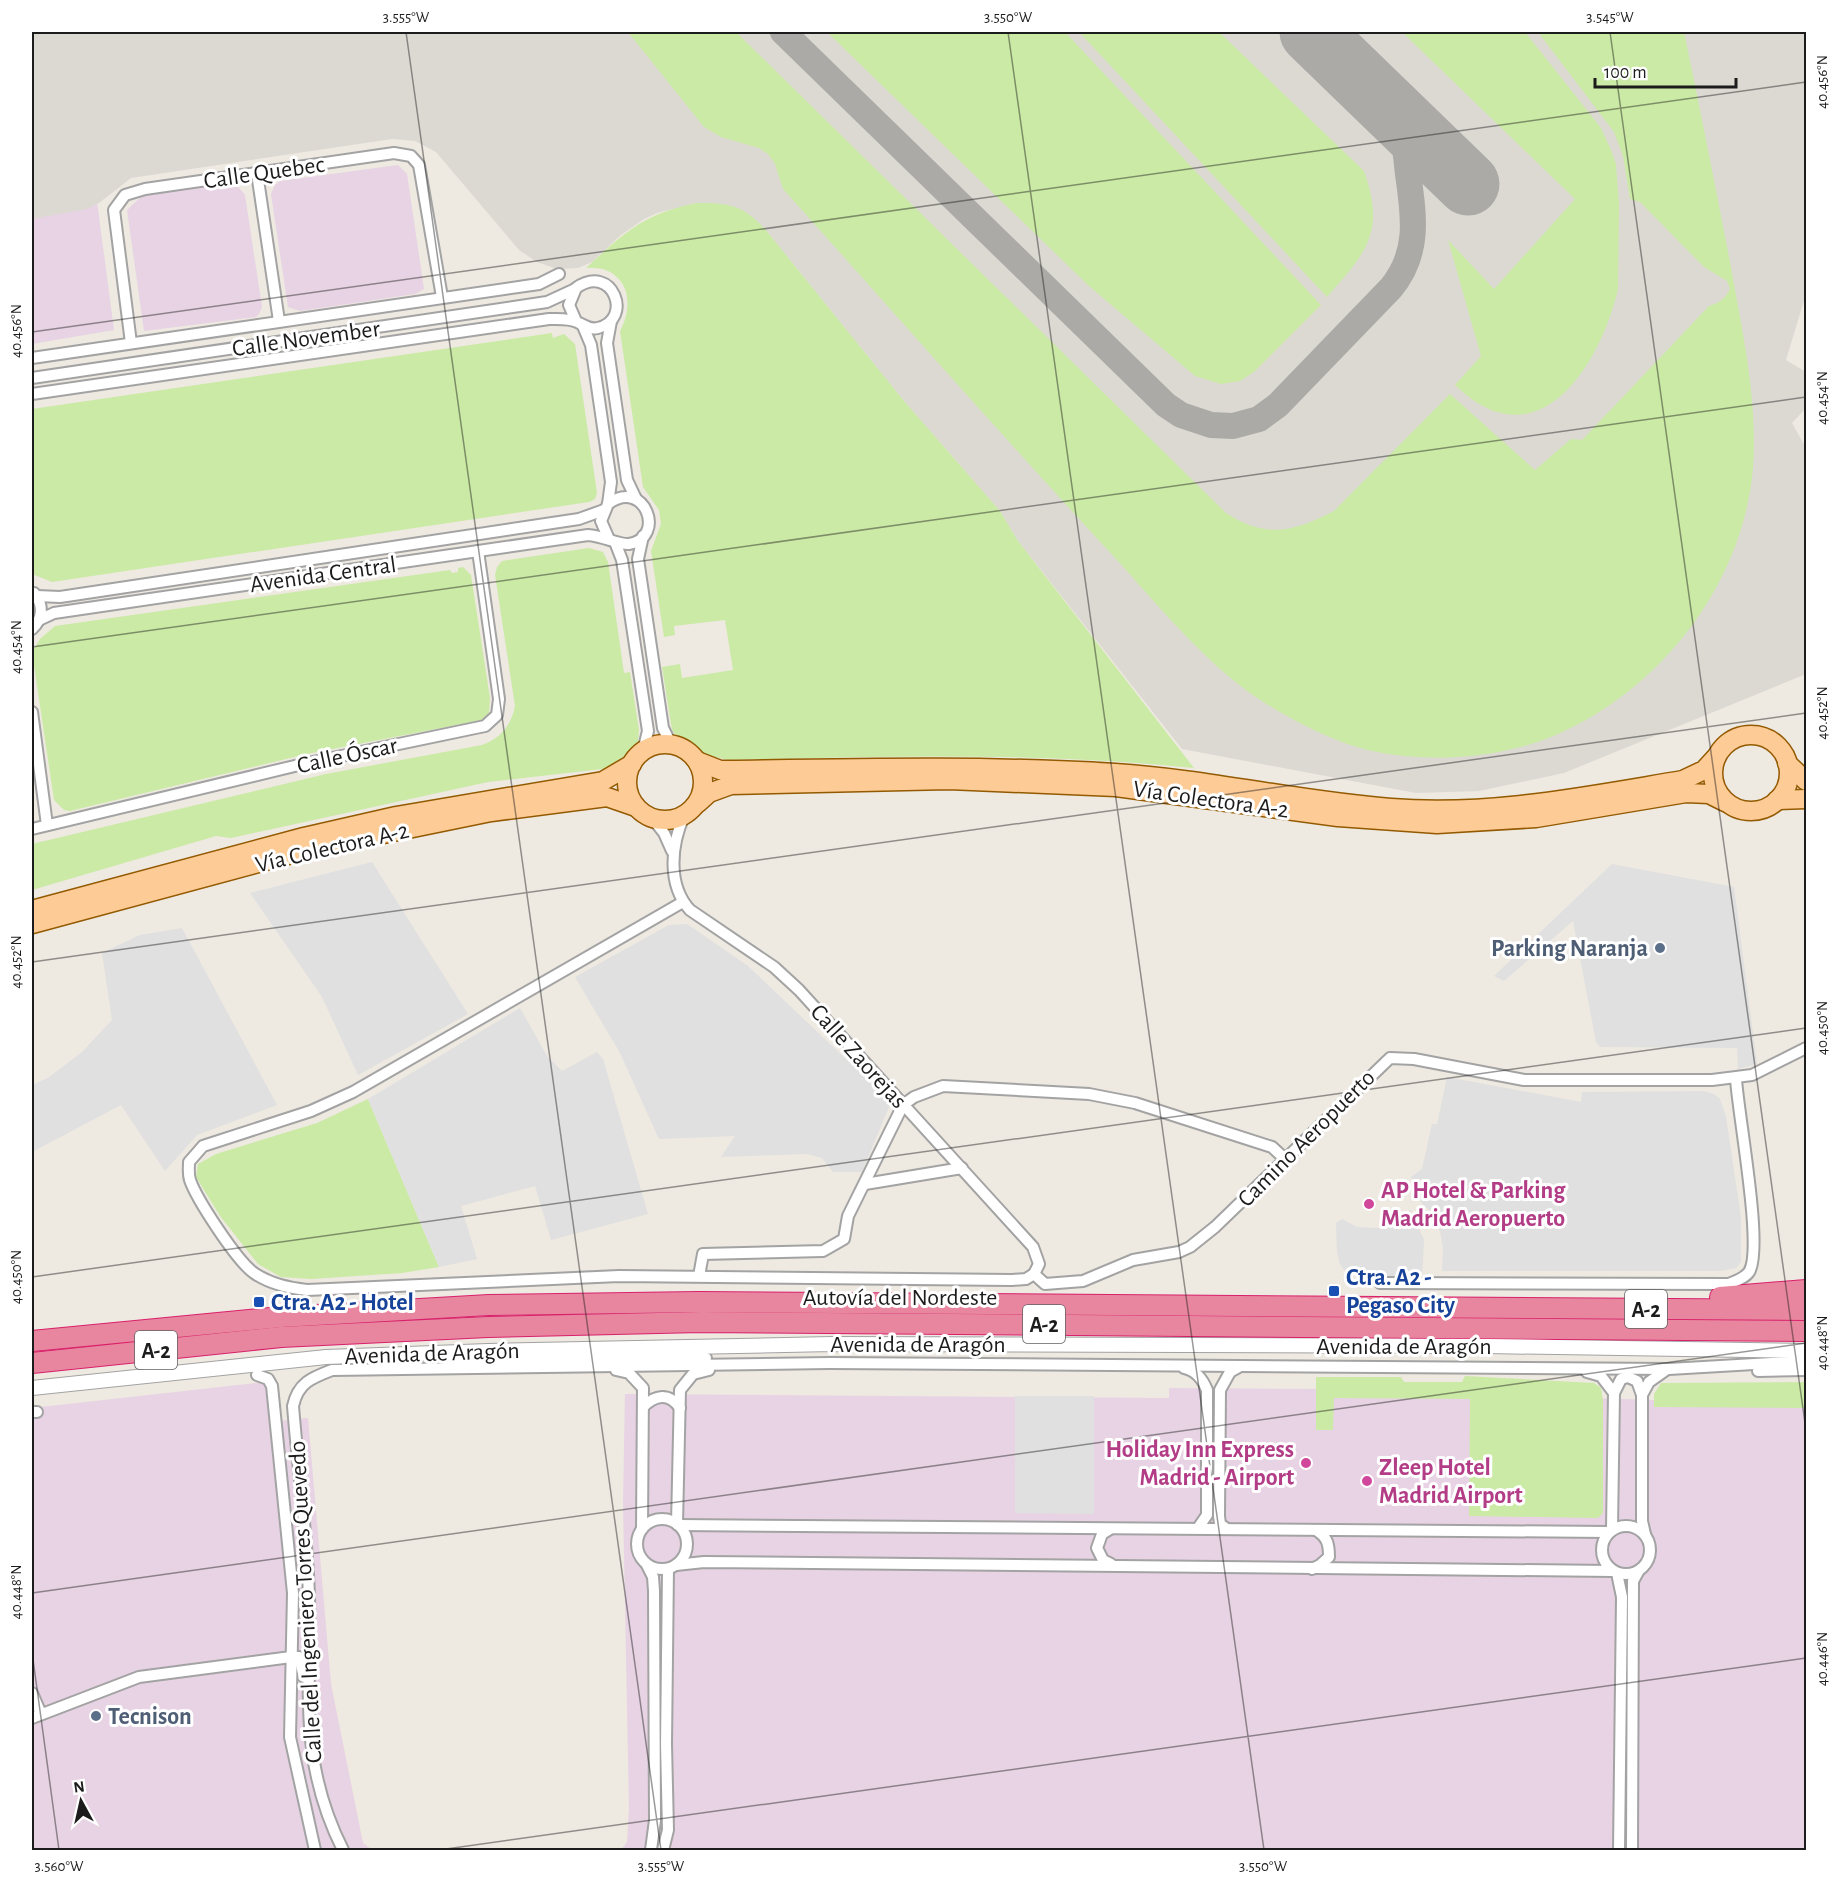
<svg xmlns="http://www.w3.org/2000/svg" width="1838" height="1882" font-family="'Alegreya Sans',sans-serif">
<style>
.industrial{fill:#e7d3e4}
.airport{fill:#dcd9d3}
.grass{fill:#cbeaa5}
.parking{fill:#e0e0e0}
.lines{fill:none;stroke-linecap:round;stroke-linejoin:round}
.taxiway{stroke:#acaaa6;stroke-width:26}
.runway{stroke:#acaaa6;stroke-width:63}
.minor-casing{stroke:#a3a3a3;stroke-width:14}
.tertiary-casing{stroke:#a3a3a3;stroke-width:16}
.primary-casing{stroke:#935a00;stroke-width:21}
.motorway-casing{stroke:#d9206b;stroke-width:22}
.minor{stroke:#fff;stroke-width:10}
.tertiary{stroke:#fff;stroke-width:14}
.primary{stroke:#fdcb96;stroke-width:18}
.motorway{stroke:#e7869e;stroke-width:20}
.ticks{fill:none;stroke:#1c1c1c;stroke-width:1.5;stroke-opacity:0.45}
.service-dot{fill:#5c6f8a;stroke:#fff;stroke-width:2}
.hotel-dot{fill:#d1479c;stroke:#fff;stroke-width:2}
.transit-dot{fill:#1a4fb4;stroke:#fff;stroke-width:2}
.labels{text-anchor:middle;stroke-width:6;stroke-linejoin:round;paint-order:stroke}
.shield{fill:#fff;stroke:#606060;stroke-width:1.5}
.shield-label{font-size:22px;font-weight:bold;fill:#1c1c1c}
.street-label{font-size:24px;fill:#1c1c1c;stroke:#fff}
.service-label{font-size:24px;font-weight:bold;fill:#4e5e75;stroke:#fff;text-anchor:end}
.hotel-label{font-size:24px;font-weight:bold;fill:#b23c85;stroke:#fff;text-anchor:start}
.transit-label{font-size:24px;font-weight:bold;fill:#164399;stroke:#fff;text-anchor:start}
.neatline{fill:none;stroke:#1c1c1c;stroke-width:2}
.ticks-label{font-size:15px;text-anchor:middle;fill:#1c1c1c}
</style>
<rect width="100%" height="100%" fill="#eee9e1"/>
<g class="industrial">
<polygon points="32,32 94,179 114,330 32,344"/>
<polygon points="398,165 407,174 424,289 415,294 300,311 288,307 271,194 275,185 280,181"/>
<polygon points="229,181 235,183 245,195 262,307 259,314 256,317 144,331 127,210 143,195"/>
<polygon points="265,1382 269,1422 308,1418 331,1684 363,1843 372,1850 32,1850 32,1408"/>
<polygon points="1169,1388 1316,1389 1806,1405 1806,1850 621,1850 627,1842 629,1809 623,1503 625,1394 1169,1398"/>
</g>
<polygon class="airport" points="32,32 1806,32 1806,294 1786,360 1806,372 1806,408 1792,423 1806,448 1806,674 1564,773 1479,791 1416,793 1182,749 1018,541 1000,511 904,401 765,229 696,203 657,213 644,219 621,235 592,262 578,268 557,269 537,262 519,250 436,152 415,141 392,139 131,178 99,203 87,209 32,219"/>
<g class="grass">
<path d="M628,32H736L1226,513C1267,539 1293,532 1334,511L1450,394L1535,470L1571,439L1582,440L1709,306C1719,303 1725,299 1730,289L1727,281L1704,267L1640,202L1630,199L1623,156L1614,132L1538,32H1684C1700,108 1715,185 1730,262C1742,330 1758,399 1753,468C1743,586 1658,693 1551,737C1496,759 1430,763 1372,751C1338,744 1295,722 1265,703C1204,665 1153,598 1104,546C995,428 890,308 783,189L775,164L768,154L759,148L721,137L704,127Z"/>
<polygon points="827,32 1065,32 1321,305 1254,372 1240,381 1221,384 1195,376 1089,286"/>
<path d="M1079,32H1219L1364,171C1386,233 1366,252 1327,297Z"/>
<path d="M1402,32H1525L1601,128L1611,150L1616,164L1619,205L1618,289C1600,367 1537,465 1455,385L1481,356L1448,240L1494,289L1575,199Z"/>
<path d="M696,203C728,203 742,204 765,229L904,401L1000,511L1018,541L1194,768C1039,752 884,756 728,760L707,755L675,734L672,730L662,667L680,664L682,678L733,670L725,620L674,626L675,635L664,637L651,551L661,524L659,510L643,487L620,331C637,300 625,265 586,268C624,233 643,214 696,203Z"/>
<polygon points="552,333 553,338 564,334 575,344 597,493 595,499 589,502 52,582 32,574 32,409"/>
<path d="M589,548L603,552L608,562L624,673L630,672L639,730L638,742L611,768L488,782L231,838L216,836L32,890V844L326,774L482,745C501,738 511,726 515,706L495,575L497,567L502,561Z"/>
<polygon points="463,567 471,575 490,698 489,713 482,720 307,754 70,811 64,810 54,800 32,652 40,639 55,626 450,570 452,573 458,572 458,568"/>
<polygon points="368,1099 439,1267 402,1273 311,1279 281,1277 258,1264 220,1216 196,1177 198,1164 216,1154 317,1123"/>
<polygon points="1465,1376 1594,1383 1601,1388 1603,1400 1603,1513 1598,1518 1469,1516 1470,1399 1334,1398 1333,1430 1316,1430 1316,1377 1401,1377 1404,1382 1462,1382"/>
<polygon points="1806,1382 1806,1408 1654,1407 1654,1394 1661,1383"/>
</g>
<g class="parking">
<polygon points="372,862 468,1014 358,1075 322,997 250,893"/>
<polygon points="1612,864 1734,887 1757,1064 1738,1069 1737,1048 1600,1047 1596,1042 1573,921 1504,981 1494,976"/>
<polygon points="687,924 748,966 891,1102 862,1172 833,1172 822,1158 807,1154 721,1157 735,1136 659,1139 620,1053 575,977 669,925"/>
<polygon points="182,928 277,1105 197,1135 165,1171 121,1105 32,1152 32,1085 48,1078 82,1052 112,1020 102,953 140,935"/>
<polygon points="520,1008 547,1056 562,1071 597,1052 603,1059 648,1214 551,1240 535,1186 461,1206 477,1259 439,1267 368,1099"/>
<polygon points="1447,1077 1581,1102 1582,1092 1703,1091 1714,1094 1720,1099 1726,1117 1741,1217 1741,1262 1736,1268 1720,1271 1442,1271 1443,1247 1439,1227 1433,1213 1422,1204 1411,1177 1422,1169 1432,1124 1437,1124"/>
<polygon points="1411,1210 1424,1240 1422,1278 1364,1277 1344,1270 1340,1264 1337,1252 1336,1223 1342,1219 1357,1227 1378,1228 1392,1223"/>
<polygon points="1015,1396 1094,1396 1094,1514 1015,1513"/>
</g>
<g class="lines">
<path class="taxiway" d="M783,32L1166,405L1181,415L1211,425L1233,426L1259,419L1278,405L1391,288C1420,253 1414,216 1408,174C1406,159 1406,142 1400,128C1395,115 1385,105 1375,95"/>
<polyline class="runway" points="1311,32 1468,184"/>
<defs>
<g id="minor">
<polyline points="257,173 279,321"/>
<polyline points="611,321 607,343 627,480 636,499"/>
<polyline points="583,326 591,345 611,482 608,504"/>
<polyline points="131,343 114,210 125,195 145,189 394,153 411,156 419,165 442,297"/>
<polyline points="32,358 539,284 559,274"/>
<polyline points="32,378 547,302 573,290"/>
<path d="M32,394L549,319C558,319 569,318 577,322C584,325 589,330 598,328C634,320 613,262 576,288L569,305L576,321"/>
<polyline points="643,536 638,559 663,728 671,744"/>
<polyline points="615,542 622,560 648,731 643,751"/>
<polyline points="37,596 60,597 579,519 604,510"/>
<path d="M39,620L54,613L588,535C603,536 619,545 629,544C667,538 645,477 608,504L601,521L608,537"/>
<path d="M32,629C43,619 44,605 34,593"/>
<polyline points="32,712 47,825"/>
<path d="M684,816C671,845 667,885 690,910L774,967L799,990L1033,1247L1039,1264L1034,1274"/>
<polyline points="652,818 664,833 672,851"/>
<polyline points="32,829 303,764 485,726 497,715 499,699 478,551"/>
<path d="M683,902L353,1092L311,1111L203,1146L189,1162C189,1168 188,1174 190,1180C197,1200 237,1261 254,1273C270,1284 288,1288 307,1290L619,1276L1012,1280L1026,1279L1034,1274"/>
<polyline points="865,1184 962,1168"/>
<polyline points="1034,1274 1045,1284 1083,1281 1133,1260 1179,1252 1190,1247 1215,1227 1390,1058 1414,1059 1524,1080 1712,1080 1752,1075 1806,1048"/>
<polyline points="699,1276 703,1254 823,1251 844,1239 848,1216 903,1105 914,1097 943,1086 1089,1094 1135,1103 1272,1147 1285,1159"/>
<path d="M1380,1283L1729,1284C1736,1281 1745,1278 1749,1272C1764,1249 1738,1114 1736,1079"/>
<polyline points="446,1359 706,1358"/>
<path d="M1184,1368C1196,1371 1202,1378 1207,1390V1515L1198,1528"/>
<polyline points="616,1370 629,1373 643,1388 642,1529"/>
<polyline points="1758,1371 1806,1370"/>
<polyline points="1587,1372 1601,1376 1614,1393"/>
<polyline points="257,1375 268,1379 272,1386 293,1593 290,1737 315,1850"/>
<polyline points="1642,1395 1649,1382 1666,1370"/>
<path d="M643,1407C655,1395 669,1392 680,1408"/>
<polyline points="32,1412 37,1412"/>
<circle cx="662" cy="1544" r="25"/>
<polyline points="677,1524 680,1390 693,1374 709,1370"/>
<polyline points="678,1525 1609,1532"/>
<circle cx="1626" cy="1550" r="24"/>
<polyline points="1110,1529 1102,1534 1097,1548 1103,1560 1111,1564"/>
<polyline points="1227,1529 1220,1524 1219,1516 1220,1390 1230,1372 1239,1367"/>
<polyline points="1612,1529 1614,1393 1621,1379 1628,1377 1637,1381 1642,1395 1642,1521 1645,1534"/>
<polyline points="647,1565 653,1577 654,1591 655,1820 651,1850"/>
<polyline points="676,1565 704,1562 1613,1571"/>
<path d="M1312,1569L1320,1565L1329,1557C1329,1543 1327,1537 1316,1530"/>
<polyline points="1617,1573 1622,1597 1619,1850"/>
<polyline points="32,1693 41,1714"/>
<polyline points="32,1718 139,1677 291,1657 299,1657 304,1677"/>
<path d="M343,1850C298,1761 311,1691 309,1597C307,1533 298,1469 293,1406C298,1383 311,1378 332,1370L829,1363L1669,1369L1806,1361"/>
<polyline points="663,1850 668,1830 666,1744 668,1569"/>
<polyline points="1632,1850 1633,1581 1638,1572"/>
</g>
<polyline id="tertiary" points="32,1388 326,1357 488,1351 832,1344 1486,1346 1806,1351"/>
<g id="primary">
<circle cx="1751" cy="773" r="38"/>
<circle cx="665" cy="782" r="38"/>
<path d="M697,761L720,770H730C859,768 986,765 1115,773C1208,779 1299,801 1391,808C1490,816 1586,796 1683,780L1704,770L1715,758"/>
<polyline points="1787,763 1806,781"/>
<polyline points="1777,800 1806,799"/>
<polyline points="698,803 709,793 731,785 949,780 1116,787 1338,817 1437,824 1536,818 1686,793 1709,794 1725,802"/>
<polyline points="32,910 304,837 396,816 603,781 632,764"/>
<polyline points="32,924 310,849 491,812 607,797 636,807"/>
</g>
<g id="motorway">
<polyline points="1720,1297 1806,1290"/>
<polyline points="32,1341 281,1317 489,1305 699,1302 1806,1310"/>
<polyline points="32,1363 281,1337 488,1327 701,1322 1806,1331"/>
</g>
</defs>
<use href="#minor" class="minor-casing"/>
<use href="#tertiary" class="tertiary-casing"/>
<use href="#primary" class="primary-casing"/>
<use href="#motorway" class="motorway-casing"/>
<use href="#minor" class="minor"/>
<use href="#tertiary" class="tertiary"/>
<use href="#primary" class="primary"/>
<use href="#motorway" class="motorway"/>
</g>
<path class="ticks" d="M406,32L661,1850M1008,32L1264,1850M1610,32L1806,1430M32,332L1806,82M32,647L1806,397M32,962L1806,713M32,1277L1806,1028M32,1593L1806,1343M32,1652L59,1850M439,1850L1806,1658"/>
<g class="service-dot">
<circle cx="1660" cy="948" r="6"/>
<circle cx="96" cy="1716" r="6"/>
</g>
<g class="hotel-dot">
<circle cx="1369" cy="1204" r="6"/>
<circle cx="1306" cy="1463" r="6"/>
<circle cx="1367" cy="1481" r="6"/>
</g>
<g class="transit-dot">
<rect x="1328" y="1285" width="12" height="12" rx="3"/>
<rect x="253" y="1296" width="12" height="12" rx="3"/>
</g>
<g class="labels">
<g class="shield">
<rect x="1625" y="1290" width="42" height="38" rx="4.5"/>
<rect x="1023" y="1305" width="42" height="38" rx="4.5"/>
<rect x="135" y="1331" width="42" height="38" rx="4.5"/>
</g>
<g class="shield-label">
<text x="1646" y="1317">A-2</text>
<text x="1044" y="1332">A-2</text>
<text x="156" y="1358">A-2</text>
</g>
<g class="street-label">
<text transform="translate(264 172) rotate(-8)" y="8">Calle Quebec</text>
<text transform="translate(306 338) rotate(-8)" y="8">Calle November</text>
<text transform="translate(323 574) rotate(-8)" y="8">Avenida Central</text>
<text transform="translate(347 755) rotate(-12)" y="8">Calle Óscar</text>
<text transform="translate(1211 799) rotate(8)" y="8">Vía Colectora A-2</text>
<text transform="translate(332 847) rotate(-13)" y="8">Vía Colectora A-2</text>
<text transform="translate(859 1056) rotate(48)" y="8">Calle Zaorejas</text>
<text transform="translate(1306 1138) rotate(-45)" y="8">Camino Aeropuerto</text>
<text x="900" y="1305">Autovía del Nordeste</text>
<text x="918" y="1352">Avenida de Aragón</text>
<text x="1404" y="1354">Avenida de Aragón</text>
<text transform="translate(432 1353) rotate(-2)" y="8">Avenida de Aragón</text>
<text transform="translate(305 1602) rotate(-93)" y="8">Calle del Ingeniero Torres Quevedo</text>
</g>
<g class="service-label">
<text x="1648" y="956">Parking Naranja</text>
<text x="108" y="1724" text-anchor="start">Tecnison</text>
</g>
<g class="hotel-label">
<text x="1381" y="1198">AP Hotel &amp; Parking<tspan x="1381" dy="28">Madrid Aeropuerto</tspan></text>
<text x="1294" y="1457" text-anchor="end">Holiday Inn Express<tspan x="1294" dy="28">Madrid - Airport</tspan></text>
<text x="1379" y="1475">Zleep Hotel<tspan x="1379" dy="28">Madrid Airport</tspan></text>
</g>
<g class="transit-label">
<text x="1346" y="1285">Ctra. A2 -<tspan x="1346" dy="28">Pegaso City</tspan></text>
<text x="271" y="1310">Ctra. A2 - Hotel</text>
</g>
</g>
<rect width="1838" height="1882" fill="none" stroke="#ffffff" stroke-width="66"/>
<g transform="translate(81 1801) rotate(352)" stroke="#ffffff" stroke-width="4.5" paint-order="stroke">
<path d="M0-4.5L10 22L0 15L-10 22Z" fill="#1c1c1c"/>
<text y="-9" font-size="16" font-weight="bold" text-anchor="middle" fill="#1c1c1c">N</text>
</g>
<path d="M1595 78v9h141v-9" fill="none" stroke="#1c1c1c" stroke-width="3"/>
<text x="1604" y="78" font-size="18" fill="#1c1c1c" stroke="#ffffff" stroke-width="4.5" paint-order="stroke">100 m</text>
<rect x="33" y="33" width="1772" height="1816" class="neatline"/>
<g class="ticks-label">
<text x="406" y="22">3.555°W</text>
<text x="1008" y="22">3.550°W</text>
<text x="1610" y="22">3.545°W</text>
<text transform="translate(1822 82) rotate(-90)" y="5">40.456°N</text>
<text transform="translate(16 331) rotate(-90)" y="5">40.456°N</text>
<text transform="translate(1822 398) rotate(-90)" y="5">40.454°N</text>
<text transform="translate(16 647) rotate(-90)" y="5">40.454°N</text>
<text transform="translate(1822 713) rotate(-90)" y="5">40.452°N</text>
<text transform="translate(16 962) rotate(-90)" y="5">40.452°N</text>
<text transform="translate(1822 1028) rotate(-90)" y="5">40.450°N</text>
<text transform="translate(16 1277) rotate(-90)" y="5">40.450°N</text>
<text transform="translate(1822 1343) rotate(-90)" y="5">40.448°N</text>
<text transform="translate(16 1592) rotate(-90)" y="5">40.448°N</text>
<text transform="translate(1822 1659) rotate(-90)" y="5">40.446°N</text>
<text x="59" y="1871">3.560°W</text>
<text x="661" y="1871">3.555°W</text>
<text x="1263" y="1871">3.550°W</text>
</g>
</svg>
